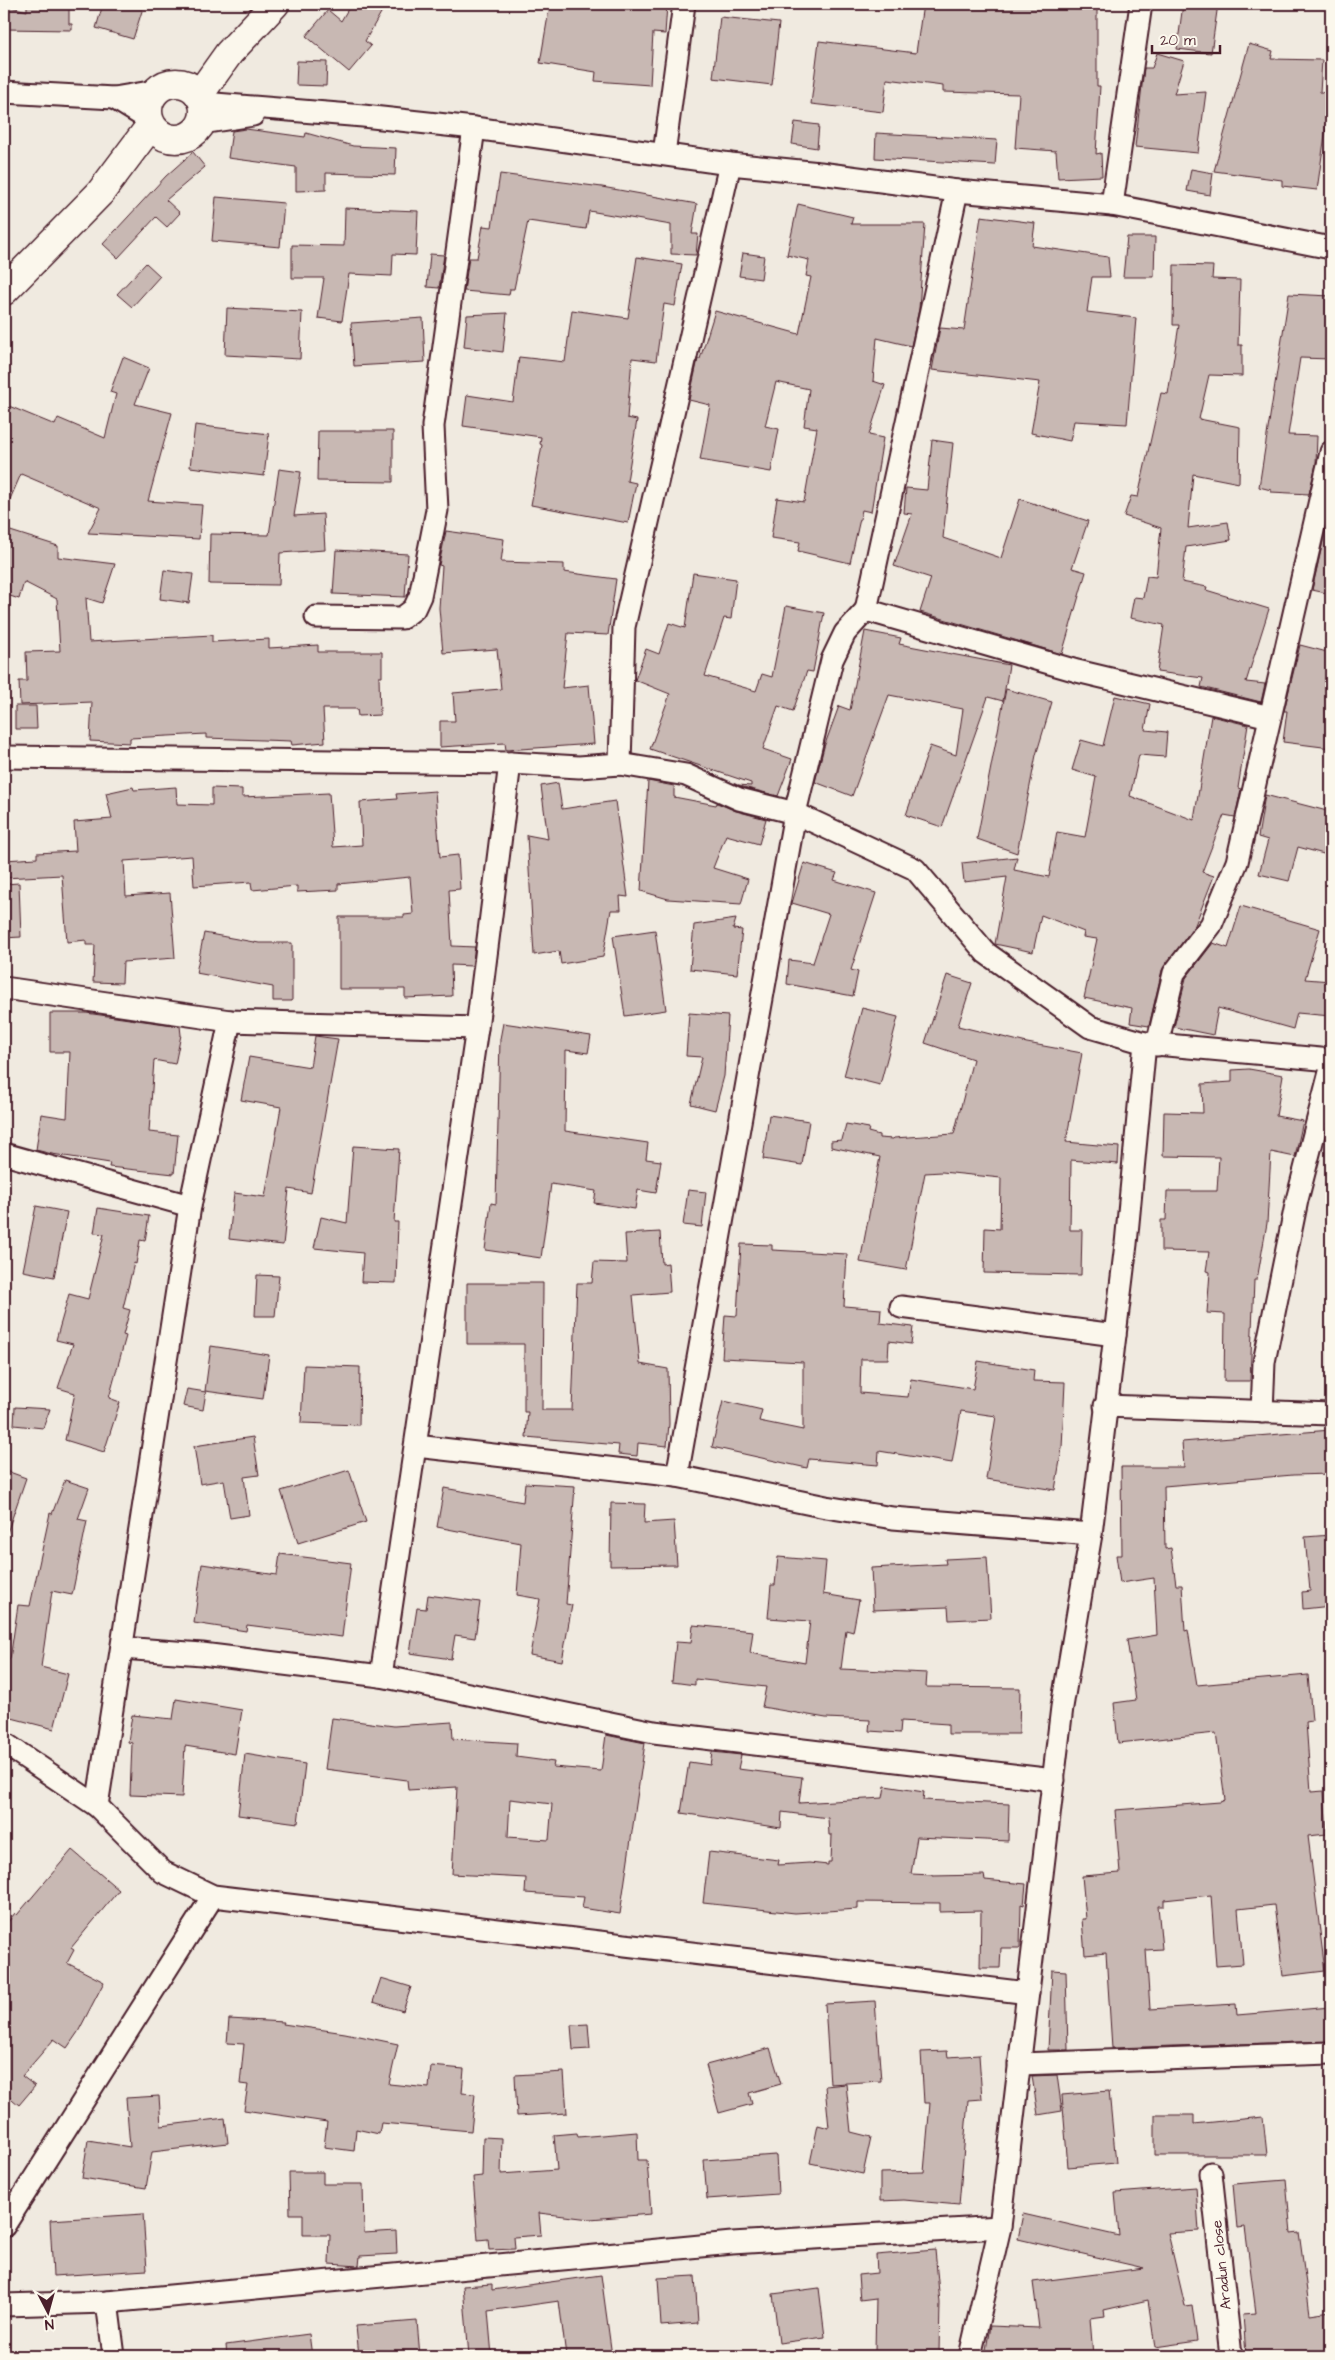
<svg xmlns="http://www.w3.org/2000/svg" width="1335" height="2360" font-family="'Architects Daughter',sans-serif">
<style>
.building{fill:#c8b8b3;stroke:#4a1f2b;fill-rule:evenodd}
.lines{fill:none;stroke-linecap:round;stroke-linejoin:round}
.minor-casing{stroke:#4a1f2b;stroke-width:25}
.major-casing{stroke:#4a1f2b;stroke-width:31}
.minor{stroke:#fbf7ec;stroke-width:21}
.major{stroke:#fbf7ec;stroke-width:28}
.labels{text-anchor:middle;stroke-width:5;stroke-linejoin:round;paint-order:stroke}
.street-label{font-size:15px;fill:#4a1f2b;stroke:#fbf7ec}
</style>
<rect width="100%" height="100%" fill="#f0eae0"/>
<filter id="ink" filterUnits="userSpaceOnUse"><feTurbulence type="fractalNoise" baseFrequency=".02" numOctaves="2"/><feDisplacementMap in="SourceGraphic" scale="10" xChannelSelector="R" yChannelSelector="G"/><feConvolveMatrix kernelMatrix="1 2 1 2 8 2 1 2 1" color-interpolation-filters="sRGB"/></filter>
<g filter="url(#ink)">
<g class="building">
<polygon points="27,4 69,4 69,24 72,24 72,30 4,29 4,5 27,11"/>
<polygon points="103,4 130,4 143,8 133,39 96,28"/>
<polygon points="351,4 386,4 365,41 371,46 349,72 306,36 328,10 341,21"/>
<polygon points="550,4 667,5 665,34 653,33 650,85 595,81 596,72 540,63"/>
<polygon points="923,4 1097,4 1097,86 1100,86 1096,154 1101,153 1102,176 1058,178 1056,151 1015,148 1019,94 943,92 943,86 887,79 883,112 811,104 819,41 916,53"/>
<polygon points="1183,4 1218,4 1211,53 1177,49"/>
<polygon points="720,17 779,23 772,85 713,78"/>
<polygon points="1249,44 1273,51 1271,59 1322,60 1320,92 1331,93 1317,190 1282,186 1282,180 1214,171"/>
<polygon points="1157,53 1184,61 1174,94 1206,92 1198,153 1135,147 1144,68 1152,68"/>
<polygon points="297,61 327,62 326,86 296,85"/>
<polygon points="795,122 819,125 817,148 792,144"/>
<polygon points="246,129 305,137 306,133 353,146 396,148 395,175 326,173 326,190 296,191 296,167 228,158 232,131"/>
<polygon points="876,133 997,140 995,165 875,158"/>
<polygon points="193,152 205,167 166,200 180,213 167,227 156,217 118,258 103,244 166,176"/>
<polygon points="1191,169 1213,173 1210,195 1187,191"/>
<polygon points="500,174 602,187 697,204 692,234 698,234 696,255 671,254 671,225 589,211 586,229 528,221 514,289 510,289 509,295 464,291 469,258 477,258 483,226 492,227"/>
<polygon points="216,197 284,203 280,247 212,241"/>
<polygon points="798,204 853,217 851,224 925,224 919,309 911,346 877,338 873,381 885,385 869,435 883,438 871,512 862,510 850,563 798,551 800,542 771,538 777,498 804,502 817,428 804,426 809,389 776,382 765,426 779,429 771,472 700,460 710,405 689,400 698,359 700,359 715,311 799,334 811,277 806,276 809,260 787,255"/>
<polygon points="345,208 418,211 416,255 393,254 392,276 349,274 342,321 318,318 324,278 292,278 292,245 344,246"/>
<polygon points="981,216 1035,223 1032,246 1108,257 1110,277 1092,277 1087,312 1136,318 1127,424 1074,421 1070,441 1031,433 1040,382 932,370 940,328 964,330"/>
<polygon points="1127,237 1155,237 1154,277 1123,277"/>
<polygon points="743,253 764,256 761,279 739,276"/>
<polygon points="430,254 444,255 439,288 427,287"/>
<polygon points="637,257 682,264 675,306 664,304 656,361 632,358 627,418 637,420 627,481 636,483 628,523 531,505 542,445 540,444 541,437 463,426 467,395 513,402 519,357 565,362 572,310 628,318"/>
<polygon points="146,263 160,276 132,307 117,294"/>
<polygon points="1174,265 1213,266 1212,279 1240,280 1238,345 1242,345 1242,376 1209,375 1199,419 1240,427 1239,483 1193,474 1188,528 1228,522 1231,540 1186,547 1182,582 1207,587 1206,590 1269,609 1246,682 1265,684 1261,702 1201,687 1203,678 1157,672 1164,625 1130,618 1134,597 1143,598 1147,576 1156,577 1161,528 1124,516 1131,496 1138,497 1161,393 1168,394 1179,325 1173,325"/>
<polygon points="1289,294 1331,296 1331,359 1300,358 1288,435 1317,436 1316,464 1309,494 1271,492 1271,490 1259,487"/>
<polygon points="227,308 302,312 300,359 225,355"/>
<polygon points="507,313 503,352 464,347 467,315"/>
<polygon points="423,318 425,362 354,366 351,323"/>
<polygon points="123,357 149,368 135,404 172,413 148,501 202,505 199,539 88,533 101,508 21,474 4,513 4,404 55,425 58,418 105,438 116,394 110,392"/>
<polygon points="195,425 269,434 264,476 190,467"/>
<polygon points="318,431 393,431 393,482 317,481"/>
<polygon points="932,440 953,443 943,538 1001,558 1020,499 1088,521 1072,568 1086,572 1062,654 920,612 931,578 894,566 912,514 904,513 906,488 927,490"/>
<polygon points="279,469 301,472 294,516 323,514 325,550 280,553 279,585 209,584 210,534 269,535"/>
<polygon points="1327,524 1331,525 1331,594 1312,590"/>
<polygon points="4,529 58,546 58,557 115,564 102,603 86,598 89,642 212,635 212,642 269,639 269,648 318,645 318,652 382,652 382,677 379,677 380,715 358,716 357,709 323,709 325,742 292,745 291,741 206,738 206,734 130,738 130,743 90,741 92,702 20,705 19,681 27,681 26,652 60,651 57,599 24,582 19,599 4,594"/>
<polygon points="446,531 504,539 501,562 564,564 564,572 616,579 608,635 568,633 562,688 589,685 594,744 506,750 505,743 440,747 440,721 455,721 453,693 501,689 497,649 443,653 439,608 442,566 439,565"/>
<polygon points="336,550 408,554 405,597 333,594"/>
<polygon points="164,570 193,574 189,603 160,599"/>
<polygon points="693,573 736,579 731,619 724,618 705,676 756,691 762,674 772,677 786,606 824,613 813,672 807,671 793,711 778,706 763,749 792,759 778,796 743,787 738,785 751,786 751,783 650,749 670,694 635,680 646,649 659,654 669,623 685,628"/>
<polygon points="865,631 901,638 899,644 1009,665 1003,701 988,697 942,827 906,815 930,746 956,755 963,709 889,695 852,796 815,782 824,747 839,706 850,710"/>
<polygon points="1300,645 1331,653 1331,748 1283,742 1287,711 1284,711"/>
<polygon points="1006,689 1052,702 1036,755 1017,853 977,839"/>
<polygon points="1115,696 1150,704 1145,730 1167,732 1165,757 1139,755 1130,796 1194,820 1211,716 1248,725 1238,788 1241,789 1235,817 1224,815 1202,872 1214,876 1195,925 1162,970 1149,1026 1130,1023 1132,1008 1084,998 1097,939 1083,937 1084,932 1041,915 1033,952 995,944 1007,877 964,882 962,863 1017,857 1014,870 1049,877 1057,832 1085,837 1096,777 1072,770 1081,740 1103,746"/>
<polygon points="15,706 36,706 37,729 15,729"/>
<polygon points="648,781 674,786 674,797 716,805 717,803 736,811 766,819 759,844 726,835 713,868 748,879 741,904 668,899 641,891"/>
<polygon points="558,783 562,809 615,801 628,897 620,896 621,910 611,910 603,957 561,964 559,951 534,955 527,835 548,839 541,786"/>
<polygon points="133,787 134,790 176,787 177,804 212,805 212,788 242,789 242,797 329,793 333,847 362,845 360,802 397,799 396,794 435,791 440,857 458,855 460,889 449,890 452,946 475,947 472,966 451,965 452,996 405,998 405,989 339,989 339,917 404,917 404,915 413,914 410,877 338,884 338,890 297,892 297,886 252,890 251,882 194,886 192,856 124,861 126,896 170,893 175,958 123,962 122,983 93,982 95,945 86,945 86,940 67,942 62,875 4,878 4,860 37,858 37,853 76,851 74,822 112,819 106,793"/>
<polygon points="1265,795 1331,812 1331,856 1298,847 1289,881 1259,874 1268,840 1258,837"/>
<polygon points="804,863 837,873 834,880 876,893 851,970 858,972 853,996 787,984 789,960 813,963 829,914 792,903"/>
<polygon points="19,883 21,937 4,938 4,884"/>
<polygon points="1241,906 1320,929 1305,979 1331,981 1331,1016 1297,1013 1293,1029 1218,1008 1213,1035 1174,1027 1186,978 1213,943 1228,948"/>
<polygon points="736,919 733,929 742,930 737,974 690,969 694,925"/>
<polygon points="655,930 666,1010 625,1016 613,936"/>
<polygon points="204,933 259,943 292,943 292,1001 273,1001 273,987 196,973"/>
<polygon points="947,975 972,983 958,1026 1027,1043 1082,1053 1066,1142 1119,1147 1118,1164 1071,1160 1070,1230 1082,1230 1081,1275 984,1273 985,1228 1000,1229 1001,1178 942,1172 925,1173 906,1270 860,1262 880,1157 831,1147 831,1141 842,1140 846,1124 869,1128 868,1132 879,1135 879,1138 893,1139 894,1138 954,1134 973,1059 925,1043"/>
<polygon points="862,1008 898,1017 880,1085 844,1076"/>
<polygon points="50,1013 86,1013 180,1026 181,1035 175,1064 154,1060 149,1132 178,1135 174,1174 109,1167 110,1163 52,1154 36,1150 41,1114 67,1118 70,1052 50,1052"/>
<polygon points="689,1013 728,1016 724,1076 715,1110 691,1104 702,1057 686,1056"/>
<polygon points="503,1023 591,1036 588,1053 566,1050 565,1131 648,1143 646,1159 661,1161 656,1193 638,1190 635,1209 594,1203 596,1191 551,1184 541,1258 485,1250 491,1203 496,1204 500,1039"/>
<polygon points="315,1036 338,1039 311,1193 289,1189 283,1245 229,1239 234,1193 265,1197 281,1107 241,1100 249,1057 310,1067"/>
<polygon points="1249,1069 1283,1075 1276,1116 1303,1121 1295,1157 1271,1152 1267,1223 1257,1280 1254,1280 1250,1381 1224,1381 1225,1314 1207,1313 1210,1272 1206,1271 1209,1252 1161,1251 1161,1220 1166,1220 1167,1191 1217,1191 1219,1157 1163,1156 1164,1112 1203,1113 1202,1084 1232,1082 1232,1070"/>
<polygon points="769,1115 809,1121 802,1165 763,1159"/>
<polygon points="353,1146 399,1149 394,1222 398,1222 396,1283 361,1282 363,1253 314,1248 321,1217 347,1223"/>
<polygon points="688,1190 706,1192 702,1227 683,1225"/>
<polygon points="36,1206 67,1212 54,1277 23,1271"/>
<polygon points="98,1208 149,1216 145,1241 140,1240 136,1264 134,1263 123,1308 130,1310 123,1335 126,1336 109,1398 120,1402 104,1452 65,1440 75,1393 58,1388 73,1344 56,1340 69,1294 88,1299 104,1234 94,1233"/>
<polygon points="660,1232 662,1264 668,1263 670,1292 633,1295 640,1364 668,1369 669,1424 667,1446 638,1443 637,1456 618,1454 619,1445 526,1437 528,1412 524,1412 524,1344 467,1344 467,1283 543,1283 542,1410 572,1410 577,1283 592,1283 594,1262 627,1263 625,1234"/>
<polygon points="741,1244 772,1245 772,1250 847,1254 844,1306 881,1309 880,1323 913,1327 911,1344 889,1341 888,1359 861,1359 860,1393 908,1397 911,1379 973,1389 978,1361 1034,1370 1033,1381 1065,1382 1062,1448 1055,1490 986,1479 996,1416 961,1411 952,1463 879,1451 878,1465 809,1459 807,1468 712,1447 723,1401 762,1410 759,1421 803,1430 803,1362 722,1358 725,1315 737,1316"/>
<polygon points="257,1275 279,1276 275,1316 255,1316"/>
<polygon points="211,1346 269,1355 263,1399 205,1391"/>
<polygon points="304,1365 360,1367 359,1425 301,1423"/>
<polygon points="187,1389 206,1392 203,1410 183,1406"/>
<polygon points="15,1407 50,1409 43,1428 14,1425"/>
<polygon points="1331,1430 1331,1474 1293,1475 1164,1486 1165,1549 1171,1548 1176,1585 1182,1585 1185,1631 1188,1630 1197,1685 1308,1675 1312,1721 1306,1722 1311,1792 1324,1791 1327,1834 1308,1836 1325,1971 1283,1976 1274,1905 1238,1909 1243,1964 1216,1966 1211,1895 1164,1900 1164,1906 1158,1906 1162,1949 1146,1950 1150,2009 1236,2004 1237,2015 1331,2007 1331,2041 1112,2048 1106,1953 1085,1955 1082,1919 1086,1919 1082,1876 1120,1873 1115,1810 1220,1802 1225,1800 1216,1733 1118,1743 1114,1703 1136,1700 1127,1640 1157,1635 1154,1578 1120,1583 1116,1555 1122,1555 1121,1467 1184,1467 1182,1442"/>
<polygon points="253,1437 259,1475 244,1477 249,1515 230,1518 224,1480 200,1484 194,1446"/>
<polygon points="4,1470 26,1478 7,1533 4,1532"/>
<polygon points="349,1470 366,1522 298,1543 281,1491"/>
<polygon points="65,1480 89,1488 78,1519 87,1521 72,1595 52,1591 41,1667 68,1674 54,1729 4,1716 4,1668 6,1658 10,1659 18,1605 30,1606 50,1513 52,1514"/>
<polygon points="525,1483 575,1486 566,1604 572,1605 562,1661 530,1655 540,1599 517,1595 521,1543 437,1527 444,1488 523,1502"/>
<polygon points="611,1503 645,1504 644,1523 674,1521 677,1565 610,1566"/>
<polygon points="1331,1535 1331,1606 1303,1609 1302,1592 1310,1591 1305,1537"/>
<polygon points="280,1554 351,1563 342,1637 247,1625 246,1631 194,1623 202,1564 277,1575"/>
<polygon points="778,1557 826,1561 823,1594 859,1600 853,1632 846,1630 841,1669 927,1673 926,1687 1020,1688 1019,1734 948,1734 948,1724 901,1721 900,1733 869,1731 870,1720 826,1718 762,1707 766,1687 695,1679 695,1685 672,1682 676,1642 691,1643 693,1625 753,1631 750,1653 805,1663 810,1621 768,1618 771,1585 775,1585"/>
<polygon points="987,1557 991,1618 949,1620 948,1607 873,1610 871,1568 946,1564 945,1559"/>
<polygon points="428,1595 480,1602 475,1638 455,1635 451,1659 410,1653 417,1608 426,1609"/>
<polygon points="176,1699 242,1710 235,1754 185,1746 182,1797 130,1795 132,1743 128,1742 132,1715 173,1719"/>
<path d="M332,1718L394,1726L452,1722L453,1739L517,1743L516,1757L554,1762L553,1767L601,1771L606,1735L645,1743L620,1914L582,1908L584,1897L525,1893L526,1878L452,1874L457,1787L408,1790L407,1780L325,1769ZM510,1799L552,1804L549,1840L508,1837Z"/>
<polygon points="712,1752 741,1755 738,1769 802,1777 799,1803 883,1798 885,1786 924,1792 923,1800 1009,1804 1008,1841 917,1837 911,1874 932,1875 932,1876 984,1875 985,1880 1026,1884 1024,1905 1021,1904 1020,1948 1001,1948 1000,1968 980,1968 981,1911 940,1912 940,1903 858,1902 858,1909 795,1913 703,1903 709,1852 779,1860 778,1865 809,1863 828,1865 828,1862 831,1862 832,1835 829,1835 828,1818 782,1812 781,1828 681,1813 689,1762 710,1765"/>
<polygon points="245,1754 305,1764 298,1823 238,1815"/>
<polygon points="72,1850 119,1890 71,1948 74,1950 67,1963 104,1982 78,2032 67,2048 54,2039 22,2076 35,2086 19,2105 6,2094 4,2097 4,1927 15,1913 17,1915"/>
<polygon points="1052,1970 1066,1971 1068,2050 1048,2050"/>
<polygon points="381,1978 411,1987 403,2011 373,2002"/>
<polygon points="875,2001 881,2081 830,2084 825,2004"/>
<polygon points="229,2019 284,2022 283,2024 345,2033 398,2044 389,2084 429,2088 431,2066 464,2069 462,2093 475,2094 471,2131 381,2123 379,2134 356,2129 354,2151 324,2147 327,2122 244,2110 248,2085 240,2084 244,2044 227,2043"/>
<polygon points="588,2024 590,2049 573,2050 571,2025"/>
<polygon points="770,2048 781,2084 749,2093 752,2104 719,2113 706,2065"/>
<polygon points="947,2051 948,2057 979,2055 982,2099 968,2100 959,2205 904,2200 880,2201 880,2173 924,2172 930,2103 924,2103 921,2052"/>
<polygon points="564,2072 567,2113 517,2116 515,2075"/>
<polygon points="1057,2075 1062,2111 1038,2115 1032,2076"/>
<polygon points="846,2084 851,2132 871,2137 863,2174 810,2163 818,2125 829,2128 825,2086"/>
<polygon points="1109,2091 1116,2163 1068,2167 1062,2095"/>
<polygon points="159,2096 161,2126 225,2118 228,2143 152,2152 146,2188 82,2178 88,2140 130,2147 126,2098"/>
<polygon points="1155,2115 1194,2115 1194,2124 1263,2117 1267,2155 1155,2155"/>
<polygon points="637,2132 638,2160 647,2160 651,2214 590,2219 539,2213 541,2235 514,2237 515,2249 489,2250 488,2239 478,2240 473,2177 482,2176 483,2137 502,2138 501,2174 557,2170 554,2135 577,2133 578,2137"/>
<polygon points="776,2155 778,2194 707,2199 704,2160"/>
<polygon points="289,2172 323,2172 323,2184 363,2184 364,2233 396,2231 397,2254 360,2256 359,2266 329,2264 330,2235 303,2235 303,2214 290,2214"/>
<polygon points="1286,2180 1291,2233 1299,2232 1310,2314 1331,2311 1331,2356 1246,2356 1243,2314 1256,2313 1245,2227 1237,2228 1233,2184"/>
<polygon points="1196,2187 1199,2231 1168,2233 1185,2306 1192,2305 1197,2341 1155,2347 1148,2300 1104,2310 1105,2316 1090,2318 1093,2356 985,2356 990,2326 1039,2328 1033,2282 1144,2268 1018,2239 1023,2214 1119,2236 1115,2193"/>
<polygon points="143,2214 147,2270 53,2276 50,2220"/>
<polygon points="935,2250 940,2303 939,2352 875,2352 876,2298 860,2300 858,2275 877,2273 876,2255"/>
<polygon points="601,2275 612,2356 566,2356 559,2301 488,2311 492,2356 469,2356 463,2286 492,2284 492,2290"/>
<polygon points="695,2276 698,2323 661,2326 658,2278"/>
<polygon points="819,2288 825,2337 779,2343 773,2294"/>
<polygon points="417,2321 420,2356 359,2356 356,2326"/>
<polygon points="309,2334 312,2356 227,2356 226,2345"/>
</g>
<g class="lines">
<defs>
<g id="minor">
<polyline points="4,92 114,98 156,91"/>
<polyline points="114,98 148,119"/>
<polyline points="203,103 363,116 474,128 730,164 820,173 957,191 1112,205 1331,248"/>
<polyline points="201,123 253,115"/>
<polyline points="664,154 684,4"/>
<polyline points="1112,205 1141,4"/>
<polyline points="866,610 1077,671 1270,717"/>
<polyline points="316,617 402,618 414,609 420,596 437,510 433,426 474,128"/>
<polyline points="4,757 510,763 579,767 620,764 686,775 739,799 795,813 915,869 986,953 1090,1027 1145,1043 1331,1060"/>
<polyline points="620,764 624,627 730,164"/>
<polyline points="4,988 230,1021 477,1028"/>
<polyline points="1157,1045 1174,973 1211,925 1237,862 1331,452"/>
<polyline points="4,1154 190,1206"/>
<polyline points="901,1307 1115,1335"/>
<polyline points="1105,1406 1331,1414"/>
<polyline points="1262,1412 1264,1362 1297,1200 1331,1068"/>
<polyline points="416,1446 677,1476 826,1507 893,1518 1091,1534"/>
<polyline points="677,1476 795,813 832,660 845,633 866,610 957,191"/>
<polyline points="122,1648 202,1654 381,1676 654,1732 1054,1780"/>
<polyline points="381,1676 477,1028 510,763"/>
<polyline points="4,1743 97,1806 163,1872 213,1896 1028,1993"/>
<polyline points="97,1806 190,1206 230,1021"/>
<polyline points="1019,2064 1331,2053"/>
<polyline points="1211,2173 1231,2356"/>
<polyline points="4,2226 213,1896"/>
<polyline points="107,2302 114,2356"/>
<polyline points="4,2305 107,2302 732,2243 1000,2227"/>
<polyline points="970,2356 1000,2227 1062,1707 1091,1534 1126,1244 1145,1043"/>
</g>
<g id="major">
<circle cx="176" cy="111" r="28"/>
<polyline points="199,95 229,53 275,4"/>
<polyline points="4,291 100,193 151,125"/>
</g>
</defs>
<use href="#minor" class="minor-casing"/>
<use href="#major" class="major-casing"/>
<use href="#minor" class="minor"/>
<use href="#major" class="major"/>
</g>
</g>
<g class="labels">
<g class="street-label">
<text transform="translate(1221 2265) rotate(-96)" y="5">Aradun close</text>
</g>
</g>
<rect width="1335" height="2360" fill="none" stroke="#fbf7ec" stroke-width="20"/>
<rect x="10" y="10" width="1315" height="2340" fill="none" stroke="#4a1f2b" stroke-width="2" filter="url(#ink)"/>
<g transform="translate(48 2312) rotate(174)" stroke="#fbf7ec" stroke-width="4" paint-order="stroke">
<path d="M0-4L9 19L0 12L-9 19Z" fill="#4a1f2b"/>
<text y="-8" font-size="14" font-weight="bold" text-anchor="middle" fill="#4a1f2b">N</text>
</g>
<path d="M1152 45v8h68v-8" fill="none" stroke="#4a1f2b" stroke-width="2.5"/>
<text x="1160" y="45" font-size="15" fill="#4a1f2b" stroke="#fbf7ec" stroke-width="4" paint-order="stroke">20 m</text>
</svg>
